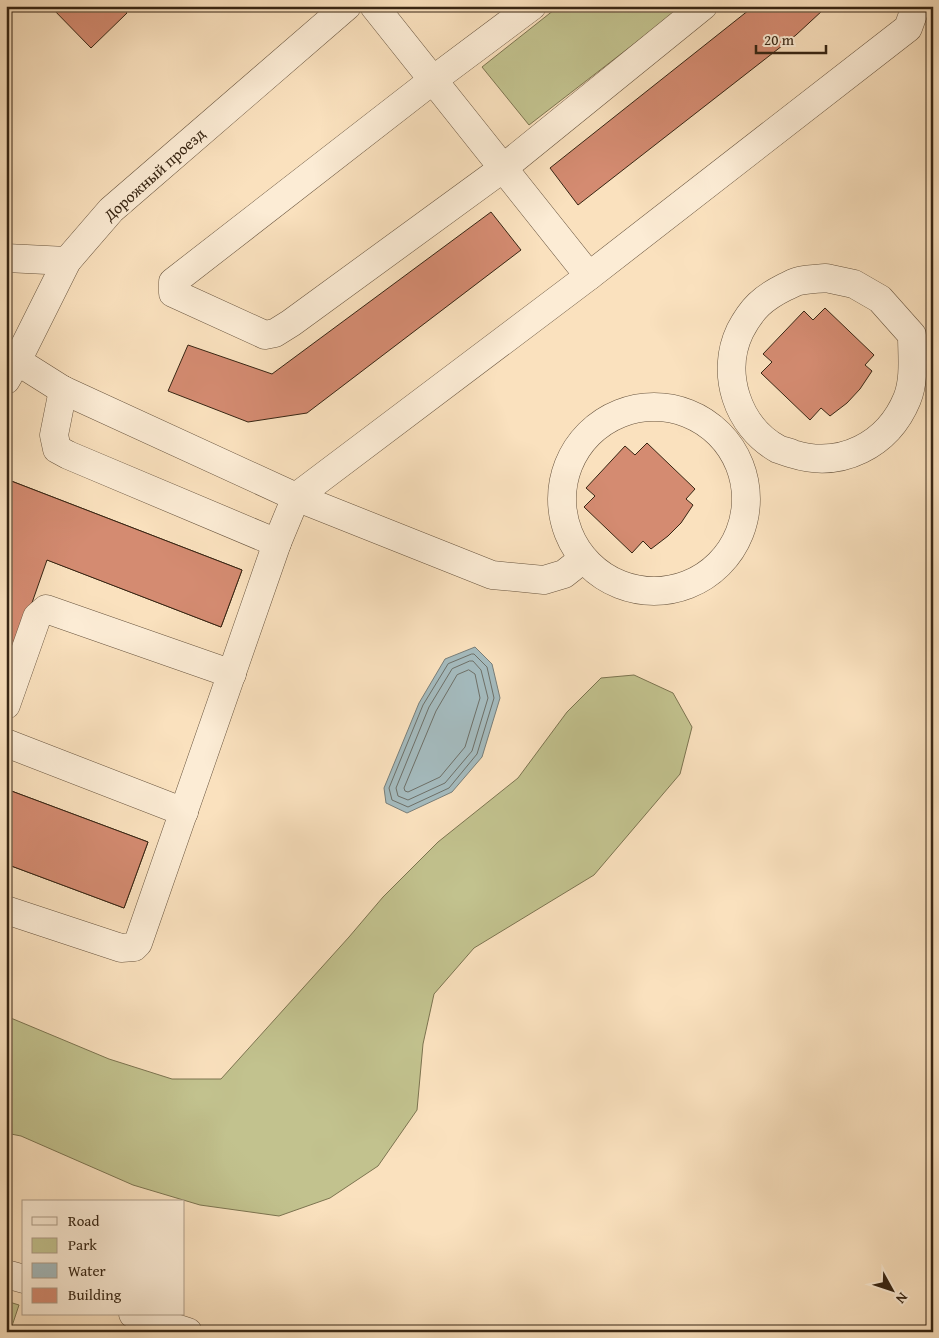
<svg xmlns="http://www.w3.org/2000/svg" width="939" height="1338" font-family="'Gentium Book Plus',serif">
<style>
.green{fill:#c2c28e;stroke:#7c7450}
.water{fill:#a4babd;stroke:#787e79}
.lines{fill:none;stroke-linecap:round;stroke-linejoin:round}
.shore{stroke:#6e7068;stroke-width:1}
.building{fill:#d48b71;stroke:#372513}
.minor-casing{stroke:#68543e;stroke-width:29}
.minor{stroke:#fcecd5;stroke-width:28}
.labels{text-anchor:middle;stroke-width:5;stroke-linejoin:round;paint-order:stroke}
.street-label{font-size:16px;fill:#372513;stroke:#fcecd5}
</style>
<rect width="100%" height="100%" fill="#fae1be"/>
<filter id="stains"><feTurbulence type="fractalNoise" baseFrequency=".004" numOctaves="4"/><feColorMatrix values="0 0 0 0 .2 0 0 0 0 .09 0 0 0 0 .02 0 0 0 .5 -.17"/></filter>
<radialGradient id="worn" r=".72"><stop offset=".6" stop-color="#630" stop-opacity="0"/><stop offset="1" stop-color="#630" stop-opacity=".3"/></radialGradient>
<g class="green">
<polygon points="559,6 683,6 529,125 482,67"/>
<polygon points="634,675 673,693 692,727 680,774 594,875 474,948 434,994 423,1044 417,1110 378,1166 330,1198 279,1216 200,1205 133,1185 21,1136 6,1133 6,1016 109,1059 172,1079 221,1079 349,937 383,897 438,842 518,778 567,712 601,678"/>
<polygon points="6,1301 19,1305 10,1332 6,1332"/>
</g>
<polygon class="water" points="475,647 492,664 500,698 482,757 452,792 407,813 386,803 384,788 419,703 445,659"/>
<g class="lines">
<g class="shore">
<polygon points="472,654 474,654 487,667 494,698 477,754 449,788 408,807 392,800 389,788 423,705 448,664"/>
<polygon points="470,661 473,661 481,670 488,698 472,751 445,783 408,800 398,796 396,788 429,707 452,669"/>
<polygon points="469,670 475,674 480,698 465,747 440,777 408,792 405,791 404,788 436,711 457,675"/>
</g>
</g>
<g class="building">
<polygon points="50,6 121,6 127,13 91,48"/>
<polygon points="754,6 824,6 823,10 796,35 578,205 550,168"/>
<polygon points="491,212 521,250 307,413 248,422 168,391 188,345 272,374"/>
<polygon points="825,308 874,355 865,365 872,371 860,389 847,403 830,416 821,408 810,420 761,373 772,362 763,354 804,311 813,320"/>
<polygon points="647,443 695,489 686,499 693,505 681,523 668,536 651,549 643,541 632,553 584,507 595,496 586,488 625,446 635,455"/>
<polygon points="6,479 242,570 221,627 6,544"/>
<polygon points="6,479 242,570 221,627 47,560 6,677"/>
<polygon points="6,789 148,842 124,908 6,864"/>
<polygon points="6,789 148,842 124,908 6,864"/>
</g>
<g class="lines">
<defs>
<g id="minor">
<polyline points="374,6 589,276"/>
<polyline points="532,6 433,80 173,282 173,293 265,335 275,333 291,323 502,169 703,6"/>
<polyline points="6,258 67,261"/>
<path d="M826,278L854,284L880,299L912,335C912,355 915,380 907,399C888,445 841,469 793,454C788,452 783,451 778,449C737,426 720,373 740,331C752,308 763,298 785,287C790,285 794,282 799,281C808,279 817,279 826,278Z"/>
<polyline points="17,361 63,390 296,497 492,575 544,580 564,574 583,559"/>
<polyline points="6,380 17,361 67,261 111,210 347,6"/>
<polyline points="63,390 54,435 57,449 68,455 277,543"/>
<circle cx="654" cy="499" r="92"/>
<polyline points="6,705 37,617 46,609 232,674"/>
<polyline points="6,743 184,812"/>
<polyline points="6,910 121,948 134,947 138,943 277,543 296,497 589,276 908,28 916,6"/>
<polyline points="6,1274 24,1279"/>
<polyline points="133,1314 188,1332"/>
</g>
</defs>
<use href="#minor" class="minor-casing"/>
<use href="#minor" class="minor"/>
</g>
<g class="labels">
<g class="street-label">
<text transform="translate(154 174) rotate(-42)" y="6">Дорожный проезд</text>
</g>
</g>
<rect width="939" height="1338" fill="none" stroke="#fae1be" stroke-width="25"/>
<rect x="8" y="8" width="924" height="1323" fill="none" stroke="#372513" stroke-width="2.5"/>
<rect x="12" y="12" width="914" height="1313" fill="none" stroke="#372513"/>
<rect x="22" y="1200" width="162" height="115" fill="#fcecd5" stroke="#ad9c87"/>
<rect x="32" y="1217" width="25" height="8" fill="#fcecd5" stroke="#ad9c87"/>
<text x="68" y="1226" font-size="15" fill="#372513">Road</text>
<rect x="32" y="1238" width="25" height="15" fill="#c2c28e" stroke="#ad9c87"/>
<text x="68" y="1250" font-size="15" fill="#372513">Park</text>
<rect x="32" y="1263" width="25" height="15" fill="#a4babd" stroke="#ad9c87"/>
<text x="68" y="1276" font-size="15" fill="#372513">Water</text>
<rect x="32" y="1288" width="25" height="15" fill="#d48b71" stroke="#ad9c87"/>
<text x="68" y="1300" font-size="15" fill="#372513">Building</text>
<g transform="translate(892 1290) rotate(130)" stroke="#fcecd5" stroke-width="4" paint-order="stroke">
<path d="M0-4L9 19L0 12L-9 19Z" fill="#372513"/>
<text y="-8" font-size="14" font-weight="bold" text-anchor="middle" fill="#372513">N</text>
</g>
<path d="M756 45v8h70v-8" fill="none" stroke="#372513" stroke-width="2.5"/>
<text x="764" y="45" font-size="15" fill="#372513" stroke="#fcecd5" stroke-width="4" paint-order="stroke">20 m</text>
<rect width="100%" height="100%" filter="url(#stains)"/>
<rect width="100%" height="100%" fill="url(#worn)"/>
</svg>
